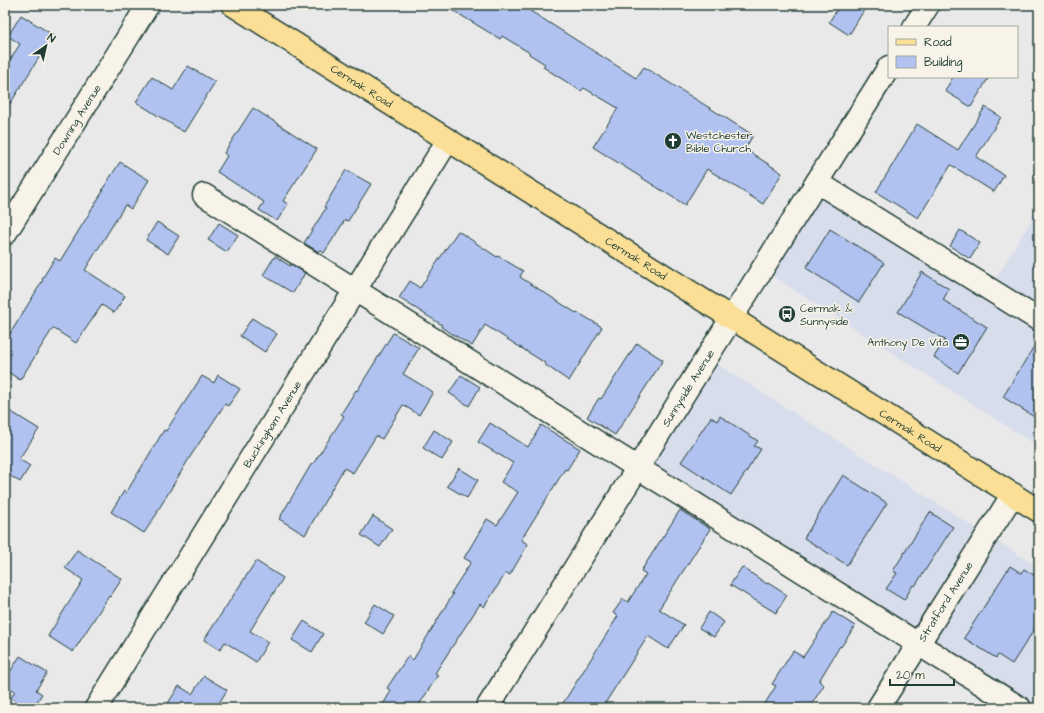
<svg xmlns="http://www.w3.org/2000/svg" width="1044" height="713" font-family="'Architects Daughter',sans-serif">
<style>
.built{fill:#d8ddec}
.building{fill:#b1c2f1;stroke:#1f3d34}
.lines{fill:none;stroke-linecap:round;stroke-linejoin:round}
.minor-casing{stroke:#1f3d34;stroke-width:25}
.major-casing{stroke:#1f3d34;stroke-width:25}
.minor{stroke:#f7f3e8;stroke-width:22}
.major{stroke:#fbdf96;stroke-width:22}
.labels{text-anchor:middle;stroke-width:3;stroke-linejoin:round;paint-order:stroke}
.street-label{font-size:11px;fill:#1f3d34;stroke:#f7f3e8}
.poi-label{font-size:11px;fill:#1f3d34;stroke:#f7f3e8;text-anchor:start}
</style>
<rect width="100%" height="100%" fill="#e9e9ea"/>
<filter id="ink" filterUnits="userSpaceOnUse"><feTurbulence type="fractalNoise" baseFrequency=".025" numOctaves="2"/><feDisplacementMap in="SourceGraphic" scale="8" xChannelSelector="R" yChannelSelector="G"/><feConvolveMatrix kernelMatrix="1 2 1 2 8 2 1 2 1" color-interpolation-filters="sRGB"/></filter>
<g filter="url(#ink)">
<g class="built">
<polygon points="829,175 995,280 1039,207 1039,447 768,273"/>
<polygon points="709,359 1039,568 1039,708 1025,708 644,463"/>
</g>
<g class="building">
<polygon points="444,5 521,5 636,78 644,67 753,135 745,149 782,173 763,204 707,169 685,205 593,147 618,108 584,88 581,91 543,67 545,64 529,54 530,53 502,36 500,39"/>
<polygon points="840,5 867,5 849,35 829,22"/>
<polygon points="21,15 53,35 5,112 5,68 20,44 8,36"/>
<polygon points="188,66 215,82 184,132 136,102 152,77 173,90"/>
<polygon points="953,77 989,77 971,107 945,91"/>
<polygon points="985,107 1001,117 976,157 1004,175 994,192 951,165 918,218 876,192 917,124 958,150"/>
<polygon points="253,108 317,149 283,201 288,204 277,221 259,210 264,202 217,172 227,156 224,153"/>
<polygon points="120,162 149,180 131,209 125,205 85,270 125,296 114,313 102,305 76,343 53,328 20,380 5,370 5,342 43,280 42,279 55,258 60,261 103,191 102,190"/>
<polygon points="346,170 371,184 348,221 345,220 324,253 320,250 319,252 304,243 326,208 324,207"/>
<polygon points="157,222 179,236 168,254 146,240"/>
<polygon points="219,223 238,235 227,252 208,240"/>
<polygon points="830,229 884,263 859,302 806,268"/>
<polygon points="960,230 980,243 970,259 950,246"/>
<polygon points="458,231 497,257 498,256 523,271 520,277 576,313 577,312 602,327 569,381 544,364 545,363 485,325 472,346 441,327 442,325 399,298 410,281 420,288"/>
<polygon points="275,256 290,266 291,264 305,273 293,293 263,275"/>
<polygon points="922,272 949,289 943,300 987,327 958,373 934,357 945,340 898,312"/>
<polygon points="252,318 277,334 265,352 240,336"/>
<polygon points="393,333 419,348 403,374 433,392 419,415 403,405 382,439 376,436 353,473 344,468 305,535 279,519 312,463 313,464 344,416 341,414 356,390 357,391"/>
<polygon points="1039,338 1039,420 1003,397"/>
<polygon points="637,343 663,360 615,435 587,417 599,398 601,399"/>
<polygon points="218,375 240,389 228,406 225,404 190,457 157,512 158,512 144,533 111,512 124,491 126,493 164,430 166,431 202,376 214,383"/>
<polygon points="461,375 480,387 469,406 449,393"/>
<polygon points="5,408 39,429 19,459 30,466 20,482 9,475 5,482"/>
<polygon points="720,416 758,441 754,446 761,449 731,495 681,462 711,417 717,421"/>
<polygon points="490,423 528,447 541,425 580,449 567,470 565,469 521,540 528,544 510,575 506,573 484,607 480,604 435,673 438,675 417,708 381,708 391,691 387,688 408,656 413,660 453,594 451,593 471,562 464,558 487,519 497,525 518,492 501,482 513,463 478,442"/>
<polygon points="434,430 453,442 442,460 423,448"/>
<polygon points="459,468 478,480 467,498 447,486"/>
<polygon points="843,475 887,503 847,565 804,538"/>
<polygon points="680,510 710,529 659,609 684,625 668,649 648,636 602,708 560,708 618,616 613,613 623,599 628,602 646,574 641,571"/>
<polygon points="930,512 953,527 915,586 913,585 904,600 886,589 897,573 893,571"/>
<polygon points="373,516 392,529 380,547 361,535"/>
<polygon points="77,550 122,579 110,597 109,596 73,652 48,636 83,580 65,568"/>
<polygon points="256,561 283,578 250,631 268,642 256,662 225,642 220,650 204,640"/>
<polygon points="1010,566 1021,573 1024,569 1039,578 1039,622 1012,664 998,655 996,658 964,638"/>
<polygon points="742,567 767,584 768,583 787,595 776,613 730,585"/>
<polygon points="375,604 394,616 383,634 364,622"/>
<polygon points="709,612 724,622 714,637 699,628"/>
<polygon points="833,612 855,626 841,647 840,646 819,681 824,685 809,708 762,708 776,686 772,684 793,651 803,657"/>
<polygon points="304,621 323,634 312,652 292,640"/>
<polygon points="20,656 47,673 36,690 42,694 33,708 26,708 11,698 15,691 5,685 5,680"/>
<polygon points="204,676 227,690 216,708 165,708 179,686 192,694"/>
</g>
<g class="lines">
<defs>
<g id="minor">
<polyline points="914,27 928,5"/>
<polyline points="817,182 1039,320"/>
<polyline points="204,195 1020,708"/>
<path id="s1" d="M5,234L148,5"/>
<path id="s2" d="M96,708L448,140"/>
<path id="s3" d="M487,708L889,67"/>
<path id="s4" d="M878,708L1013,494"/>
</g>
<g id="major">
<path id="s5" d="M233,5L1039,511"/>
</g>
</defs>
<use href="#minor" class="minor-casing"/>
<use href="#major" class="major-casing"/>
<use href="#minor" class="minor"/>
<use href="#major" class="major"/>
</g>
</g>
<defs>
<symbol id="church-disc" viewBox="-11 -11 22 22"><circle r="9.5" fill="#1f3d34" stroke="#f7f3e8"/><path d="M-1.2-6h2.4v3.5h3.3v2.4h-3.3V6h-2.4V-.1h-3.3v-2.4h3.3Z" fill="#fff"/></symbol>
<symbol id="bus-disc" viewBox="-11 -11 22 22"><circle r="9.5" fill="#1f3d34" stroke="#f7f3e8"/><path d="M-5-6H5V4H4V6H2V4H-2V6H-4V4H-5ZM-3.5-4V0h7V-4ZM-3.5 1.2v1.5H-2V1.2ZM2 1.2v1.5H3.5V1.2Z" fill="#fff"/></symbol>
<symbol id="office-disc" viewBox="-11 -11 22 22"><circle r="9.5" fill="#1f3d34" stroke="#f7f3e8"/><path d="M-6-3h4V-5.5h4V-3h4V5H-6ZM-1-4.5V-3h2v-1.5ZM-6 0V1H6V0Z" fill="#fff"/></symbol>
</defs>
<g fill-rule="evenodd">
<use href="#church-disc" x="663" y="131" width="20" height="20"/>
<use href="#bus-disc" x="777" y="304" width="20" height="20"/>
<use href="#office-disc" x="951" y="332" width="20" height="20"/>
</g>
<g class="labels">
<g class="street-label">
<text dy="4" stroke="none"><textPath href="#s5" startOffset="152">Cermak Road</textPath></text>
<text dy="4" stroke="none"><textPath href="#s1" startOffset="135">Downing Avenue</textPath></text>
<text dy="4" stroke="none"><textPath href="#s5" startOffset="476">Cermak Road</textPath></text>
<text dy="4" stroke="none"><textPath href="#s3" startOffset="378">Sunnyside Avenue</textPath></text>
<text dy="4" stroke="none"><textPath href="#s2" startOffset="334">Buckingham Avenue</textPath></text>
<text dy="4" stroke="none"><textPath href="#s5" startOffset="800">Cermak Road</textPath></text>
<text dy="4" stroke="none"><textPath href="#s4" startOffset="126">Stratford Avenue</textPath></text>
</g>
<g class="poi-label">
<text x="686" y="139">Westchester<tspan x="686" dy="13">Bible Church</tspan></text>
<text x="800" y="312">Cermak &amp;<tspan x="800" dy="13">Sunnyside</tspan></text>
<text x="948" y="346" text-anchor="end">Anthony De Vita</text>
</g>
</g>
<rect width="1044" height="713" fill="none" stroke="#f7f3e8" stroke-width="20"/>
<rect x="10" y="10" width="1024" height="693" fill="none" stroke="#1f3d34" stroke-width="1.5" filter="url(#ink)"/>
<rect x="888" y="26" width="130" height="52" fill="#f7f3e8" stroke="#a1aaa0"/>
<rect x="896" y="39" width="20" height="6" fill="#fbdf96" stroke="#a1aaa0"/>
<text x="924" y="46" font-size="12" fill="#1f3d34">Road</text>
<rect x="896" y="56" width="20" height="12" fill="#b1c2f1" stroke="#a1aaa0"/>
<text x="924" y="66" font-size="12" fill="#1f3d34">Building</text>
<g transform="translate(46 46) rotate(34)" stroke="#f7f3e8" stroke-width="3" paint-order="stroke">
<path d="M0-3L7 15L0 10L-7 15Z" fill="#1f3d34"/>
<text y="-6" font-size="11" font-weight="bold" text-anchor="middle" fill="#1f3d34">N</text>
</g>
<path d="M890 679v6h64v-6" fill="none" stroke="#1f3d34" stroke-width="2"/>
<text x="896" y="679" font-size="12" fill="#1f3d34" stroke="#f7f3e8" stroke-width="3" paint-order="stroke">20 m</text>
</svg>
